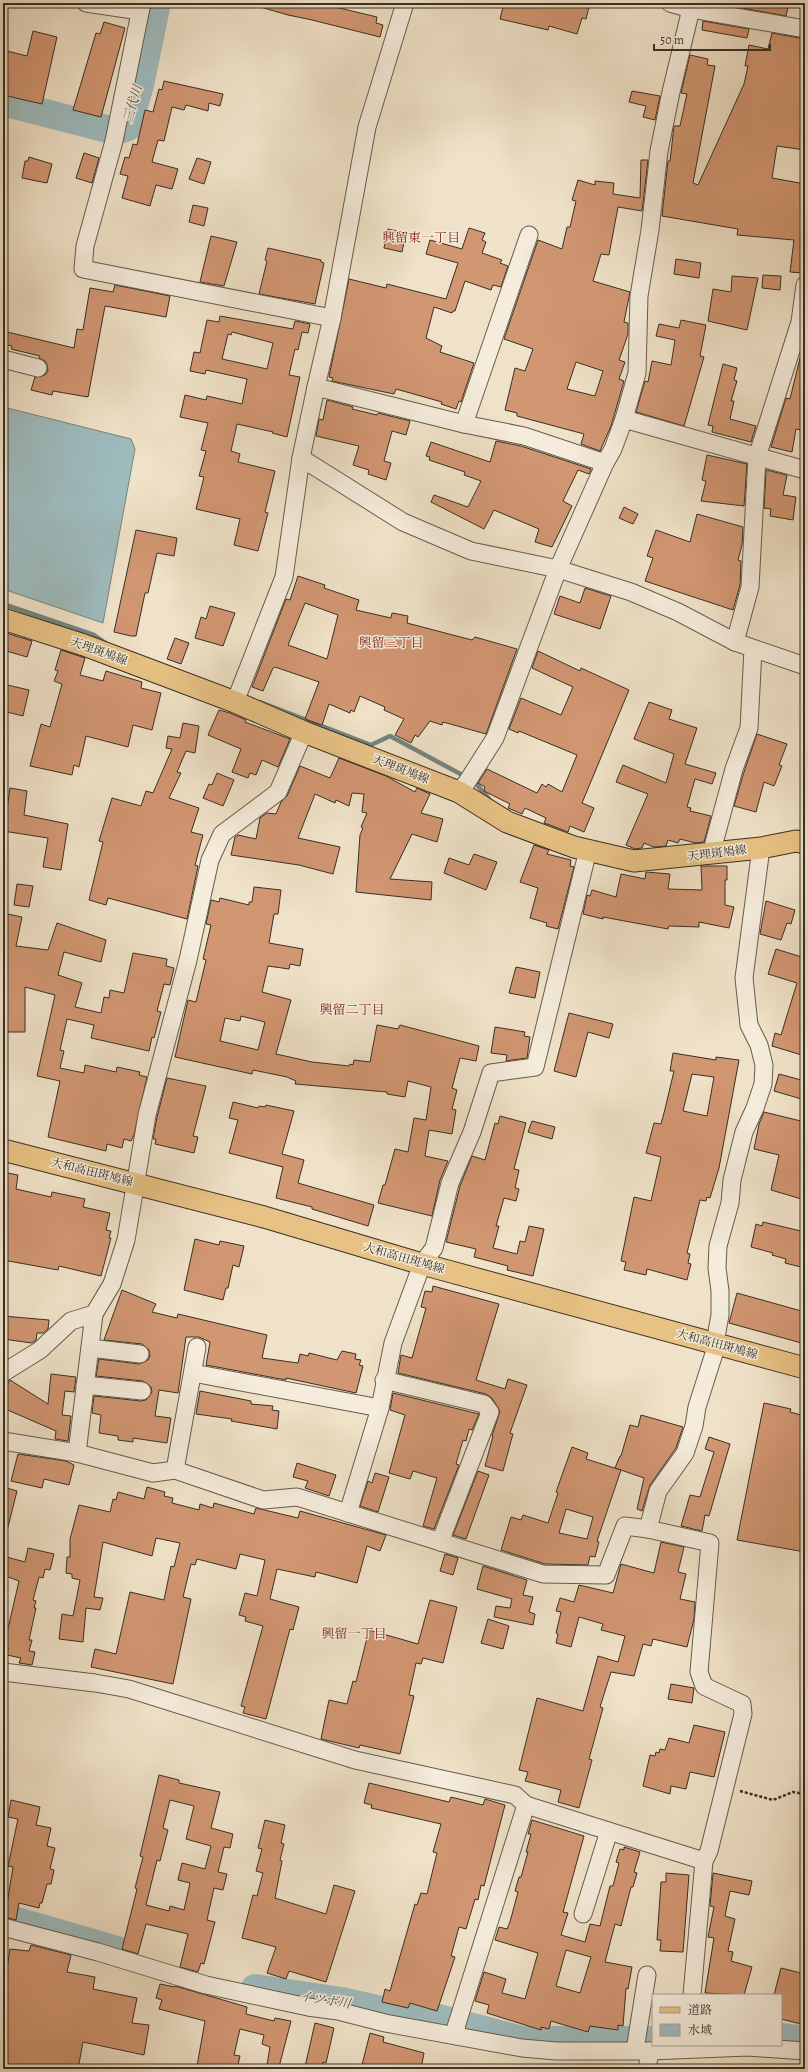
<svg xmlns="http://www.w3.org/2000/svg" width="808" height="2072" font-family="Alegreya,'Noto Serif JP',serif">
<style>
.water{fill:#9ebcbf;stroke:#758481}
.lines{fill:none;stroke-linecap:round;stroke-linejoin:round}
.stream{stroke:#758481;stroke-width:4.5}
.river{stroke:#9ebcbf;stroke-width:28}
.building{fill:#d19672;stroke:#382f24;fill-rule:evenodd}
.minor-casing{stroke:#665c4d;stroke-width:19}
.major-casing{stroke:#382f24;stroke-width:23}
.path{stroke:#382f24;stroke-width:2.5;stroke-dasharray:3 2;stroke-linecap:butt}
.minor{stroke:#f5ecdb;stroke-width:17}
.major{stroke:#e8c184;stroke-width:21}
.labels{text-anchor:middle;stroke-width:3;stroke-linejoin:round;paint-order:stroke}
.street-label{font-size:12px;fill:#382f24;stroke:#f5ecdb}
.water-label{font-size:13px;font-style:italic;fill:#52524b;stroke:#f5ecdb}
.neighbourhood-label{font-size:13px;fill:#7a1f14;stroke:#f5ecdb}
</style>
<rect width="100%" height="100%" fill="#f0e2c8"/>
<filter id="stains"><feTurbulence type="fractalNoise" baseFrequency=".005" numOctaves="4"/><feColorMatrix values="0 0 0 0 .2 0 0 0 0 .09 0 0 0 0 .02 0 0 0 .5 -.17"/></filter>
<radialGradient id="worn" r=".72"><stop offset=".6" stop-color="#630" stop-opacity="0"/><stop offset="1" stop-color="#630" stop-opacity=".3"/></radialGradient>
<polygon class="water" points="3,407 131,439 135,449 103,623 3,589"/>
<g class="lines">
<g class="stream">
<polyline points="3,604 94,635 107,644"/>
<polyline points="260,702 371,745 390,736 466,777"/>
<polyline points="473,780 490,800"/>
</g>
<g class="river">
<polyline points="3,102 115,131 128,127 140,85 157,3"/>
<polyline points="3,1917 117,1950"/>
<polyline points="255,1988 341,2001 400,2014 435,2017 522,2040 653,2040"/>
<polyline points="781,2037 805,2040"/>
</g>
</g>
<g class="building">
<polygon points="258,3 332,3 331,6 377,17 376,23 383,25 380,37 312,20 288,15 257,6"/>
<polygon points="504,3 590,3 586,19 582,18 577,34 549,26 548,30 500,19"/>
<polygon points="732,3 789,3 786,16 731,6"/>
<polygon points="703,21 749,29 747,38 702,30"/>
<polygon points="104,22 125,28 101,117 73,110 96,33 100,34"/>
<polygon points="33,31 57,37 42,104 3,95 3,50 27,56"/>
<polygon points="772,33 805,39 805,150 777,146 772,178 805,184 805,252 803,273 790,272 794,240 737,235 738,229 662,216 668,161 670,161 674,126 680,126 687,94 681,93 690,55 708,59 707,65 715,66 693,183 698,185 744,84 748,66 745,66 749,45 768,49"/>
<polygon points="164,81 223,94 220,106 209,103 208,111 186,105 184,110 172,107 164,141 158,140 152,162 178,169 172,189 156,185 150,206 122,198 128,176 120,174 125,157 129,158 133,144 137,145 145,110 153,112 159,89 162,90"/>
<polygon points="632,91 660,96 655,120 643,117 646,106 629,102"/>
<polygon points="84,153 99,158 92,183 76,178"/>
<polygon points="29,157 52,164 47,183 22,178 25,161 28,161"/>
<polygon points="197,158 211,162 204,184 189,179"/>
<path d="M641,160H648L642,211L618,207L609,255L601,254L593,281L630,292L624,322L628,323V334L619,360L625,362L619,379L624,381L611,426L600,451L581,444L584,434L517,416V413L505,410L515,368L525,371L533,349L504,339L538,240L562,249L567,227H570L576,201L572,200L578,180L595,185V181L614,183L613,194L640,198ZM576,362L603,371L595,396L567,389Z"/>
<polygon points="193,205 208,208 204,226 189,222"/>
<polygon points="469,228 485,233 482,240 486,242 482,253 502,260 500,263 508,266 501,287 493,285 491,290 465,281 455,311 453,311 452,313 434,307 426,338 442,346 440,352 474,363 461,402 459,401 456,409 441,404 442,402 396,389 394,394 332,381 333,378 329,377 349,279 386,288 387,284 446,299 458,263 426,254 430,240 462,249"/>
<polygon points="388,229 406,233 402,252 384,248"/>
<polygon points="211,236 237,242 224,286 200,282"/>
<polygon points="268,248 321,260 321,262 324,263 315,304 259,294 267,261 265,260"/>
<polygon points="676,259 701,263 699,278 674,274"/>
<polygon points="763,275 781,276 780,290 762,288"/>
<polygon points="732,276 758,278 747,330 708,321 713,289 731,292"/>
<polygon points="115,285 170,296 166,317 105,306 88,397 53,391 52,395 31,390 35,377 45,375 48,371 47,365 45,361 39,358 40,356 11,349 12,346 3,344 3,331 74,348 77,329 83,330 90,288 113,292"/>
<path d="M220,316L293,329L295,321L310,324L308,333L302,332L298,350L295,349L289,375L300,377L287,437L272,433L273,432L237,424L231,451L240,454L238,462L275,471L265,512L268,513L258,551L234,545L240,519L196,509L204,477L199,476L206,451L201,450L208,423L180,417L185,395L206,400L207,396L242,404L247,379L206,370L205,374L190,371L194,352L200,353L207,320L219,322ZM232,332L273,343L267,369L222,359L228,334L231,335Z"/>
<polygon points="681,320 706,325 700,356 704,357 684,426 636,412 645,381 648,382 652,361 671,365 675,340 656,336 659,324 679,328"/>
<polygon points="800,358 805,358 805,431 796,429 792,452 771,447 786,398 790,399"/>
<polygon points="723,364 737,368 734,380 737,381 731,401 734,401 730,419 756,426 751,442 712,432 713,426 708,425"/>
<polygon points="327,400 353,407 352,409 377,415 378,413 410,421 406,435 392,431 384,461 391,463 386,480 368,474 369,470 353,465 359,446 316,436 319,419 323,420"/>
<polygon points="496,441 521,446 591,469 589,474 578,470 563,501 572,506 552,547 535,542 539,529 494,510 484,529 431,502 434,495 468,507 481,481 464,475 465,472 429,460 430,457 426,456 431,442 490,462"/>
<polygon points="707,455 747,464 744,506 701,501 706,481 702,480"/>
<polygon points="766,470 787,475 783,495 796,497 793,520 770,516 771,509 764,508"/>
<polygon points="624,507 638,514 633,524 619,518"/>
<polygon points="697,514 743,527 742,545 738,560 741,561 740,585 733,610 645,581 653,558 647,556 656,530 690,542"/>
<polygon points="136,530 177,538 174,556 157,553 148,593 145,593 136,636 131,636 114,632"/>
<path d="M298,576L325,585L324,588L359,600L356,610L391,618L392,613L408,616L407,623L472,640L475,637L517,649L486,734L443,722L442,725L430,721L418,737L415,735L411,743L395,735L404,719L384,710L385,707L360,696L354,712L351,710L350,713L329,704L322,725L305,719L319,682L275,667L273,668L263,691L252,687L286,599L290,600ZM305,603L338,615L327,659L288,645Z"/>
<polygon points="585,588 611,596 600,629 554,614 560,596 580,603"/>
<polygon points="210,606 235,613 223,646 195,638 201,617 206,619"/>
<polygon points="3,632 32,641 27,657 3,650"/>
<polygon points="175,638 189,643 181,664 167,659"/>
<polygon points="61,650 85,658 80,675 103,681 106,671 142,682 141,688 161,693 152,730 133,725 128,747 86,736 79,767 74,765 72,775 30,766 41,724 50,727 62,684 54,681 58,671 55,670"/>
<polygon points="538,651 580,671 581,668 629,690 582,803 594,808 584,832 570,826 568,832 550,825 544,823 546,818 525,808 522,814 508,808 510,804 484,791 485,787 478,783 487,769 537,793 542,784 546,787 548,784 562,792 577,755 519,731 518,733 509,729 521,698 561,715 573,687 532,668"/>
<polygon points="3,684 29,690 23,716 3,711"/>
<polygon points="649,702 672,710 669,719 697,728 685,764 716,773 712,784 695,779 687,807 691,808 690,811 711,816 704,842 696,843 680,839 678,843 668,840 666,846 654,847 644,843 642,848 635,849 626,845 648,794 616,782 623,765 666,783 674,754 634,739"/>
<polygon points="219,710 230,713 246,720 245,722 290,739 278,767 262,760 256,775 250,773 248,778 232,772 241,749 208,735"/>
<polygon points="183,723 199,726 195,753 186,751 177,772 181,773 169,798 199,808 191,832 203,835 195,865 198,866 187,919 108,898 106,905 89,900 103,842 99,841 112,798 141,806 146,791 153,793 172,749 166,748 168,736 180,738"/>
<polygon points="757,734 787,744 779,765 782,766 774,786 764,782 756,812 734,806 744,772"/>
<polygon points="339,758 386,776 415,792 417,788 430,794 421,813 443,819 437,842 412,834 390,879 432,882 431,900 356,892 360,835 363,828 361,827 367,813 362,812 364,794 352,793 349,806 336,800 335,803 315,794 298,838 340,847 333,874 299,865 231,855 235,837 238,835 256,839 260,818 267,813 276,814 281,802 287,796 300,766 330,778"/>
<polygon points="217,773 234,780 223,806 203,798 209,784 212,785"/>
<polygon points="10,788 27,791 24,815 68,824 61,870 43,867 48,838 3,831 3,816 6,816"/>
<polygon points="534,845 549,850 547,854 571,860 570,866 574,867 558,929 546,926 547,923 530,918 538,888 520,882"/>
<polygon points="474,854 497,862 486,890 444,873 449,858 469,865"/>
<polygon points="701,866 727,866 727,880 725,880 725,905 734,907 729,928 699,922 699,927 669,926 668,929 603,917 603,919 583,914 587,895 590,896 592,890 616,897 621,874 645,879 646,872 670,874 668,889 702,890"/>
<polygon points="17,884 33,886 29,907 14,905"/>
<path d="M254,887L281,890L278,914H274L269,943L303,949L300,966L290,964L289,969L268,966L262,992L291,1000L276,1054L312,1062L349,1066L350,1064L353,1065L354,1060L370,1062L377,1025L398,1029L400,1025L479,1046L476,1061L460,1058L452,1088L457,1090L452,1109L456,1110L452,1134L429,1130L425,1156L448,1161L440,1180L432,1216L378,1203L383,1185H385L395,1149L408,1152L414,1118L426,1120L431,1087L408,1081L405,1097L387,1094V1092L295,1084L296,1081L287,1077L253,1070L252,1074L175,1057L188,1000L196,1002L206,960L203,959L211,925L206,924L211,900L219,902L220,898L249,905V902H252ZM241,1016L265,1022L258,1050L220,1041L225,1018L240,1021Z"/>
<polygon points="766,901 795,910 791,924 787,923 781,940 760,934"/>
<polygon points="3,913 22,917 16,946 48,950 57,923 106,940 101,962 64,952 58,975 82,983 75,1007 101,1013 104,997 109,998 110,990 124,993 133,953 167,959 166,966 174,968 170,985 164,984 157,1011 161,1012 154,1038 152,1037 149,1051 91,1038 94,1025 67,1019 60,1050 64,1051 60,1068 84,1073 85,1065 116,1072 117,1067 140,1072 139,1075 147,1077 134,1135 131,1141 124,1139 122,1148 107,1144 106,1151 48,1137 60,1081 37,1076 55,995 25,987 25,1032 3,1032"/>
<polygon points="776,949 805,958 805,1056 772,1046 775,1033 781,1035 797,983 768,974"/>
<polygon points="516,967 540,972 535,998 509,993"/>
<polygon points="569,1013 613,1024 609,1038 588,1032 576,1077 554,1071"/>
<polygon points="495,1027 525,1032 524,1036 530,1037 527,1058 506,1061 507,1055 491,1053"/>
<path d="M673,1053L716,1060V1057L739,1060L719,1168L710,1198L707,1197L706,1201L700,1200L687,1253L690,1254L688,1263L691,1264L687,1280L647,1269L646,1275L624,1270L626,1262L621,1261L634,1197L651,1201L661,1157L646,1153L654,1123L661,1124L665,1109L674,1071H670ZM692,1074L714,1077L707,1116L683,1111Z"/>
<polygon points="779,1074 805,1081 805,1100 774,1091"/>
<polygon points="167,1078 206,1086 193,1136 198,1137 194,1153 155,1144 156,1139 153,1139 157,1117"/>
<polygon points="233,1102 258,1108 259,1106 265,1107 266,1105 294,1111 282,1154 304,1160 298,1183 374,1205 368,1226 312,1209 312,1207 276,1198 283,1167 229,1153 238,1120 229,1118"/>
<polygon points="764,1112 805,1122 805,1200 771,1190 779,1155 754,1149 759,1124"/>
<polygon points="500,1116 526,1123 514,1169 519,1170 515,1188 519,1189 516,1201 504,1198 496,1226 499,1226 493,1248 517,1254 520,1241 525,1242 529,1226 544,1229 533,1276 507,1270 508,1266 474,1257 476,1249 446,1242 460,1186 472,1156 485,1160 495,1123 498,1124"/>
<polygon points="532,1121 555,1127 552,1139 528,1132"/>
<polygon points="3,1172 18,1175 16,1189 51,1197 52,1192 85,1199 83,1207 110,1213 106,1230 111,1231 109,1238 111,1238 101,1276 59,1266 58,1270 3,1260"/>
<polygon points="763,1222 805,1232 805,1268 785,1263 786,1259 772,1255 773,1253 751,1247 756,1224 762,1226"/>
<polygon points="195,1239 219,1245 220,1241 244,1246 239,1267 233,1265 228,1288 226,1288 223,1300 184,1290"/>
<polygon points="433,1286 499,1304 476,1380 505,1389 508,1379 527,1385 510,1433 513,1434 511,1441 503,1471 485,1466 493,1436 492,1436 500,1411 492,1398 486,1394 398,1373 401,1355 412,1358 426,1308 421,1307 425,1291 432,1292"/>
<polygon points="122,1290 156,1304 152,1312 177,1318 178,1314 267,1335 262,1358 298,1363 300,1354 308,1356 309,1353 337,1360 342,1351 356,1354 355,1359 361,1360 359,1365 363,1366 356,1393 286,1378 286,1380 206,1365 210,1342 199,1337 186,1337 178,1393 159,1390 155,1416 171,1418 167,1443 133,1438 133,1442 118,1440 118,1436 99,1433 101,1415 92,1413 94,1396 141,1401 146,1400 152,1392 151,1387 143,1381 96,1376 99,1359 139,1364 148,1360 150,1356 149,1350 142,1344 104,1340"/>
<polygon points="737,1293 805,1312 805,1344 729,1323"/>
<polygon points="3,1316 49,1320 48,1329 43,1333 37,1333 36,1340 32,1343 3,1339"/>
<polygon points="51,1374 76,1377 74,1392 65,1391 62,1415 71,1416 68,1441 55,1439 56,1431 3,1408 3,1391 10,1380 48,1404"/>
<polygon points="200,1391 251,1401 251,1404 273,1406 272,1410 279,1411 277,1429 231,1421 232,1419 196,1414"/>
<polygon points="393,1393 479,1414 472,1430 469,1429 466,1441 463,1440 456,1464 459,1465 434,1529 423,1526 437,1478 413,1471 410,1479 389,1473 405,1415 390,1410"/>
<polygon points="764,1403 791,1409 790,1412 805,1416 805,1552 737,1540"/>
<polygon points="641,1415 683,1427 676,1448 650,1485 642,1511 637,1509 644,1478 615,1468 620,1456 621,1456 630,1425 638,1427"/>
<polygon points="709,1437 730,1444 709,1516 705,1515 702,1531 681,1526 690,1495 700,1497 714,1452 705,1449"/>
<path d="M572,1447L588,1453L586,1459L621,1470L597,1541L599,1542L595,1557L590,1556L588,1565L545,1564L501,1550L511,1517L521,1520L523,1515L548,1523L558,1493L556,1492ZM566,1509L593,1517L587,1539L559,1533Z"/>
<polygon points="18,1454 66,1461 74,1465 69,1485 44,1479 42,1488 11,1481"/>
<polygon points="297,1463 336,1475 329,1496 305,1488 308,1481 293,1477"/>
<polygon points="478,1471 489,1475 466,1539 453,1535"/>
<polygon points="375,1473 389,1477 378,1512 360,1506 368,1481 372,1483"/>
<polygon points="3,1487 17,1491 8,1527 3,1527"/>
<polygon points="147,1487 165,1492 164,1496 173,1498 172,1503 199,1510 200,1504 213,1508 214,1503 254,1514 256,1508 298,1518 300,1511 386,1535 380,1551 367,1546 357,1583 316,1572 315,1577 277,1569 270,1599 299,1607 293,1630 290,1629 266,1719 243,1713 245,1707 241,1706 263,1626 245,1621 246,1617 239,1615 245,1593 257,1596 265,1560 240,1554 236,1569 197,1559 195,1565 191,1564 183,1597 191,1599 173,1684 91,1667 95,1649 116,1654 130,1592 164,1600 171,1566 174,1567 180,1543 156,1538 152,1556 103,1542 94,1597 103,1598 100,1610 86,1608 83,1642 59,1639 62,1614 73,1616 80,1580 72,1578 72,1574 66,1573 67,1557 70,1557 70,1539 79,1505 110,1512 113,1499 116,1500 118,1492 144,1499"/>
<polygon points="661,1542 684,1547 678,1572 686,1574 680,1599 695,1602 694,1619 687,1647 653,1639 651,1646 643,1644 634,1676 611,1672 600,1707 603,1708 589,1759 592,1760 579,1808 558,1802 561,1790 525,1781 528,1772 519,1770 537,1698 583,1711 598,1656 618,1662 625,1636 601,1630 603,1624 579,1617 571,1647 556,1643 558,1634 556,1633 561,1612 556,1611 560,1598 574,1602 579,1585 613,1593 621,1564 654,1573"/>
<polygon points="28,1548 54,1554 50,1570 45,1569 43,1578 39,1577 33,1600 36,1601 34,1608 36,1608 29,1640 32,1640 29,1651 35,1652 32,1665 19,1663 21,1658 7,1655 8,1647 4,1646 19,1581 3,1575 3,1556 25,1562"/>
<polygon points="445,1554 458,1558 453,1575 440,1571"/>
<polygon points="483,1566 527,1580 523,1595 533,1597 529,1612 535,1614 533,1625 494,1617 496,1606 510,1608 512,1599 477,1589"/>
<polygon points="430,1600 457,1607 443,1663 423,1658 421,1664 416,1663 409,1695 414,1696 400,1754 360,1745 359,1748 321,1739 329,1700 347,1704 353,1681 356,1682 369,1630 418,1644"/>
<polygon points="488,1619 509,1626 503,1649 481,1643"/>
<polygon points="671,1684 694,1688 692,1703 668,1699"/>
<polygon points="694,1725 725,1732 714,1777 690,1772 686,1789 671,1786 670,1794 643,1786 650,1755 655,1756 656,1752 659,1753 660,1749 665,1750 669,1738 689,1743"/>
<path d="M159,1775L179,1780V1783L220,1792L211,1828L233,1834L230,1848L224,1847L218,1872L227,1874L223,1890L214,1888L207,1920L215,1922L204,1964L201,1963L198,1972L180,1967L188,1934L146,1924L138,1954L122,1949L137,1889L135,1888L143,1857L140,1856ZM170,1800L194,1806L186,1839L211,1846L205,1869L182,1863L178,1880L190,1883L184,1910L170,1906L169,1911L146,1905L157,1860L160,1861L168,1830L163,1828Z"/>
<polygon points="369,1783 449,1802 451,1797 483,1805 485,1799 505,1805 484,1886 481,1885 478,1900 475,1899 466,1929 459,1927 451,1956 455,1957 437,2011 410,2003 408,2008 382,2002 385,1989 390,1991 415,1904 417,1905 421,1893 427,1894 437,1853 433,1852 441,1824 371,1808 372,1805 364,1803"/>
<polygon points="11,1800 40,1807 36,1825 51,1828 47,1846 55,1848 50,1869 54,1870 51,1884 47,1884 42,1903 40,1903 39,1908 19,1903 16,1920 5,1917 13,1867 8,1866 18,1819 8,1817"/>
<polygon points="265,1820 285,1825 281,1843 284,1844 280,1860 282,1861 275,1898 326,1914 334,1885 355,1891 326,1982 289,1971 286,1979 267,1973 276,1947 242,1938 253,1895 257,1896 263,1873 256,1871 262,1849 258,1848"/>
<path d="M532,1820L584,1836L563,1912L568,1913L561,1935L585,1942L590,1924L600,1926L610,1886H613L619,1863L616,1862L620,1849L624,1850V1847L640,1852L634,1872L637,1873L633,1887H631L621,1926L615,1924L605,1962L632,1967L628,1989L626,1988L623,2026L618,2025V2030L590,2026L588,2032L551,2021L549,2029L541,2027V2030L487,2013L489,2005L475,2001L484,1972L506,1979L502,1993L525,1999L538,1953L495,1940L499,1927L507,1929L510,1922L518,1892L515,1891L519,1877H521L528,1852H526L531,1834H528ZM566,1950L591,1957L580,1993L556,1986Z"/>
<polygon points="666,1873 689,1875 683,1952 660,1951 661,1940 657,1940 661,1882 666,1882"/>
<polygon points="713,1873 752,1881 749,1895 730,1891 725,1916 735,1919 728,1951 733,1952 731,1961 752,1967 744,1995 705,1993 714,1938 708,1937 714,1907 710,1906"/>
<polygon points="31,1945 71,1955 67,1972 95,1977 93,1989 137,1998 132,2023 149,2025 144,2055 83,2042 78,2069 3,2068 3,1989 5,1969 7,1969 10,1949 29,1951"/>
<polygon points="781,1968 805,1974 805,2025 781,2019 781,1995 774,1995"/>
<polygon points="160,1984 175,1987 175,1986 247,2007 246,2014 274,2021 275,2018 291,2021 279,2067 267,2065 270,2047 262,2044 264,2035 240,2029 234,2055 240,2056 237,2069 199,2069 199,2066 197,2066 205,2021 159,2009 162,2000 156,1998"/>
<polygon points="315,2023 334,2028 326,2063 323,2062 321,2069 305,2067"/>
<polygon points="370,2033 384,2037 383,2042 424,2053 421,2069 361,2069"/>
</g>
<g class="lines">
<defs>
<g id="minor">
<polyline points="86,3 140,11"/>
<polyline points="142,3 114,141 85,246 83,269 332,318"/>
<polyline points="670,3 691,9 805,29"/>
<polyline points="3,359 38,368"/>
<polyline points="316,387 332,318 367,127 405,3"/>
<polyline points="624,419 805,470"/>
<polyline points="464,424 529,235"/>
<polyline points="301,458 403,522 471,551 558,569 631,592 678,612 735,642 805,666"/>
<polyline points="735,642 750,587 757,457 800,322 805,285"/>
<polyline points="235,702 284,577 301,458 316,387 464,424 524,436 605,463"/>
<polyline points="459,792 467,782 495,738 558,569 605,463 613,449 624,419 637,373 639,296 650,230 659,151 671,92 691,9"/>
<polyline points="711,854 734,769 749,728 753,649"/>
<polyline points="715,1343 720,1315 720,1291 717,1268 718,1246 730,1203 732,1180 744,1132 755,1108 763,1084 764,1065 759,1045 749,1025 744,978 761,848"/>
<polyline points="90,1348 140,1354"/>
<polyline points="3,1373 40,1350 71,1321 94,1314 112,1284 126,1240 147,1115 188,960 210,860 222,834 278,792 304,732"/>
<polyline points="193,1373 380,1408"/>
<polyline points="384,1380 484,1404 490,1412 440,1542"/>
<polyline points="85,1385 142,1391"/>
<polyline points="3,1441 77,1453 153,1473 175,1470 263,1500 297,1497 543,1574 606,1575 625,1526 648,1529 658,1491 685,1453 694,1426 697,1407 717,1344"/>
<polyline points="77,1453 94,1314"/>
<polyline points="175,1470 197,1347"/>
<polyline points="348,1513 380,1408 393,1343 422,1264 434,1248 450,1183 472,1132 491,1073 535,1067 588,850"/>
<polyline points="648,1529 710,1543 699,1672 704,1686 742,1704 743,1714 709,1851 704,1861 692,1995"/>
<polyline points="3,1672 95,1683 129,1689 355,1760 515,1795 526,1805 704,1861"/>
<polyline points="583,1914 609,1831"/>
<polyline points="3,1927 98,1952 206,1985 308,2007 338,2011 385,2023 522,2048 556,2051 650,2051 748,2047 805,2051"/>
<polyline points="458,2036 456,2027 526,1805"/>
<polyline points="635,2050 647,1975"/>
<polyline points="647,2069 650,2051"/>
</g>
<g id="major">
<polyline points="3,619 84,645 235,702 304,732 459,792 507,822 574,847 634,861 761,848 796,841 805,843"/>
<polyline points="3,1150 264,1217 422,1264 805,1368"/>
</g>
</defs>
<use href="#minor" class="minor-casing"/>
<use href="#major" class="major-casing"/>
<polyline class="path" points="740,1791 773,1800 793,1792 805,1794"/>
<use href="#minor" class="minor"/>
<use href="#major" class="major"/>
</g>
<g class="labels">
<g class="street-label">
<text transform="translate(99 651) rotate(20)" y="4">天理斑鳩線</text>
<text transform="translate(401 769) rotate(21)" y="4">天理斑鳩線</text>
<text transform="translate(717 853) rotate(-7)" y="4">天理斑鳩線</text>
<text transform="translate(92 1172) rotate(14)" y="4">大和高田斑鳩線</text>
<text transform="translate(404 1258) rotate(16)" y="4">大和高田斑鳩線</text>
<text transform="translate(717 1344) rotate(15)" y="4">大和高田斑鳩線</text>
</g>
<g class="water-label">
<text transform="translate(132 104) rotate(-74)" y="5">三代川</text>
<text transform="translate(325 1999) rotate(9)" y="5">イツボ川</text>
</g>
<g class="neighbourhood-label">
<text x="421" y="242">興留東一丁目</text>
<text x="391" y="647">興留三丁目</text>
<text x="352" y="1014">興留二丁目</text>
<text x="354" y="1638">興留一丁目</text>
</g>
</g>
<rect width="808" height="2072" fill="none" stroke="#f0e2c8" stroke-width="16"/>
<rect x="4" y="4" width="800" height="2064" fill="none" stroke="#382f24" stroke-width="2"/>
<rect x="8" y="8" width="792" height="2056" fill="none" stroke="#382f24"/>
<rect x="652" y="1994" width="130" height="52" fill="#f5ecdb" stroke="#a9a092"/>
<rect x="660" y="2007" width="20" height="6" fill="#e8c184" stroke="#a9a092"/>
<text x="688" y="2014" font-size="12" fill="#382f24">道路</text>
<rect x="660" y="2024" width="20" height="12" fill="#9ebcbf" stroke="#a9a092"/>
<text x="688" y="2034" font-size="12" fill="#382f24">水域</text>
<path d="M654 44v6h116v-6" fill="none" stroke="#382f24" stroke-width="2"/>
<text x="660" y="44" font-size="12" fill="#382f24" stroke="#f5ecdb" stroke-width="3" paint-order="stroke">50 m</text>
<rect width="100%" height="100%" filter="url(#stains)"/>
<rect width="100%" height="100%" fill="url(#worn)"/>
</svg>
